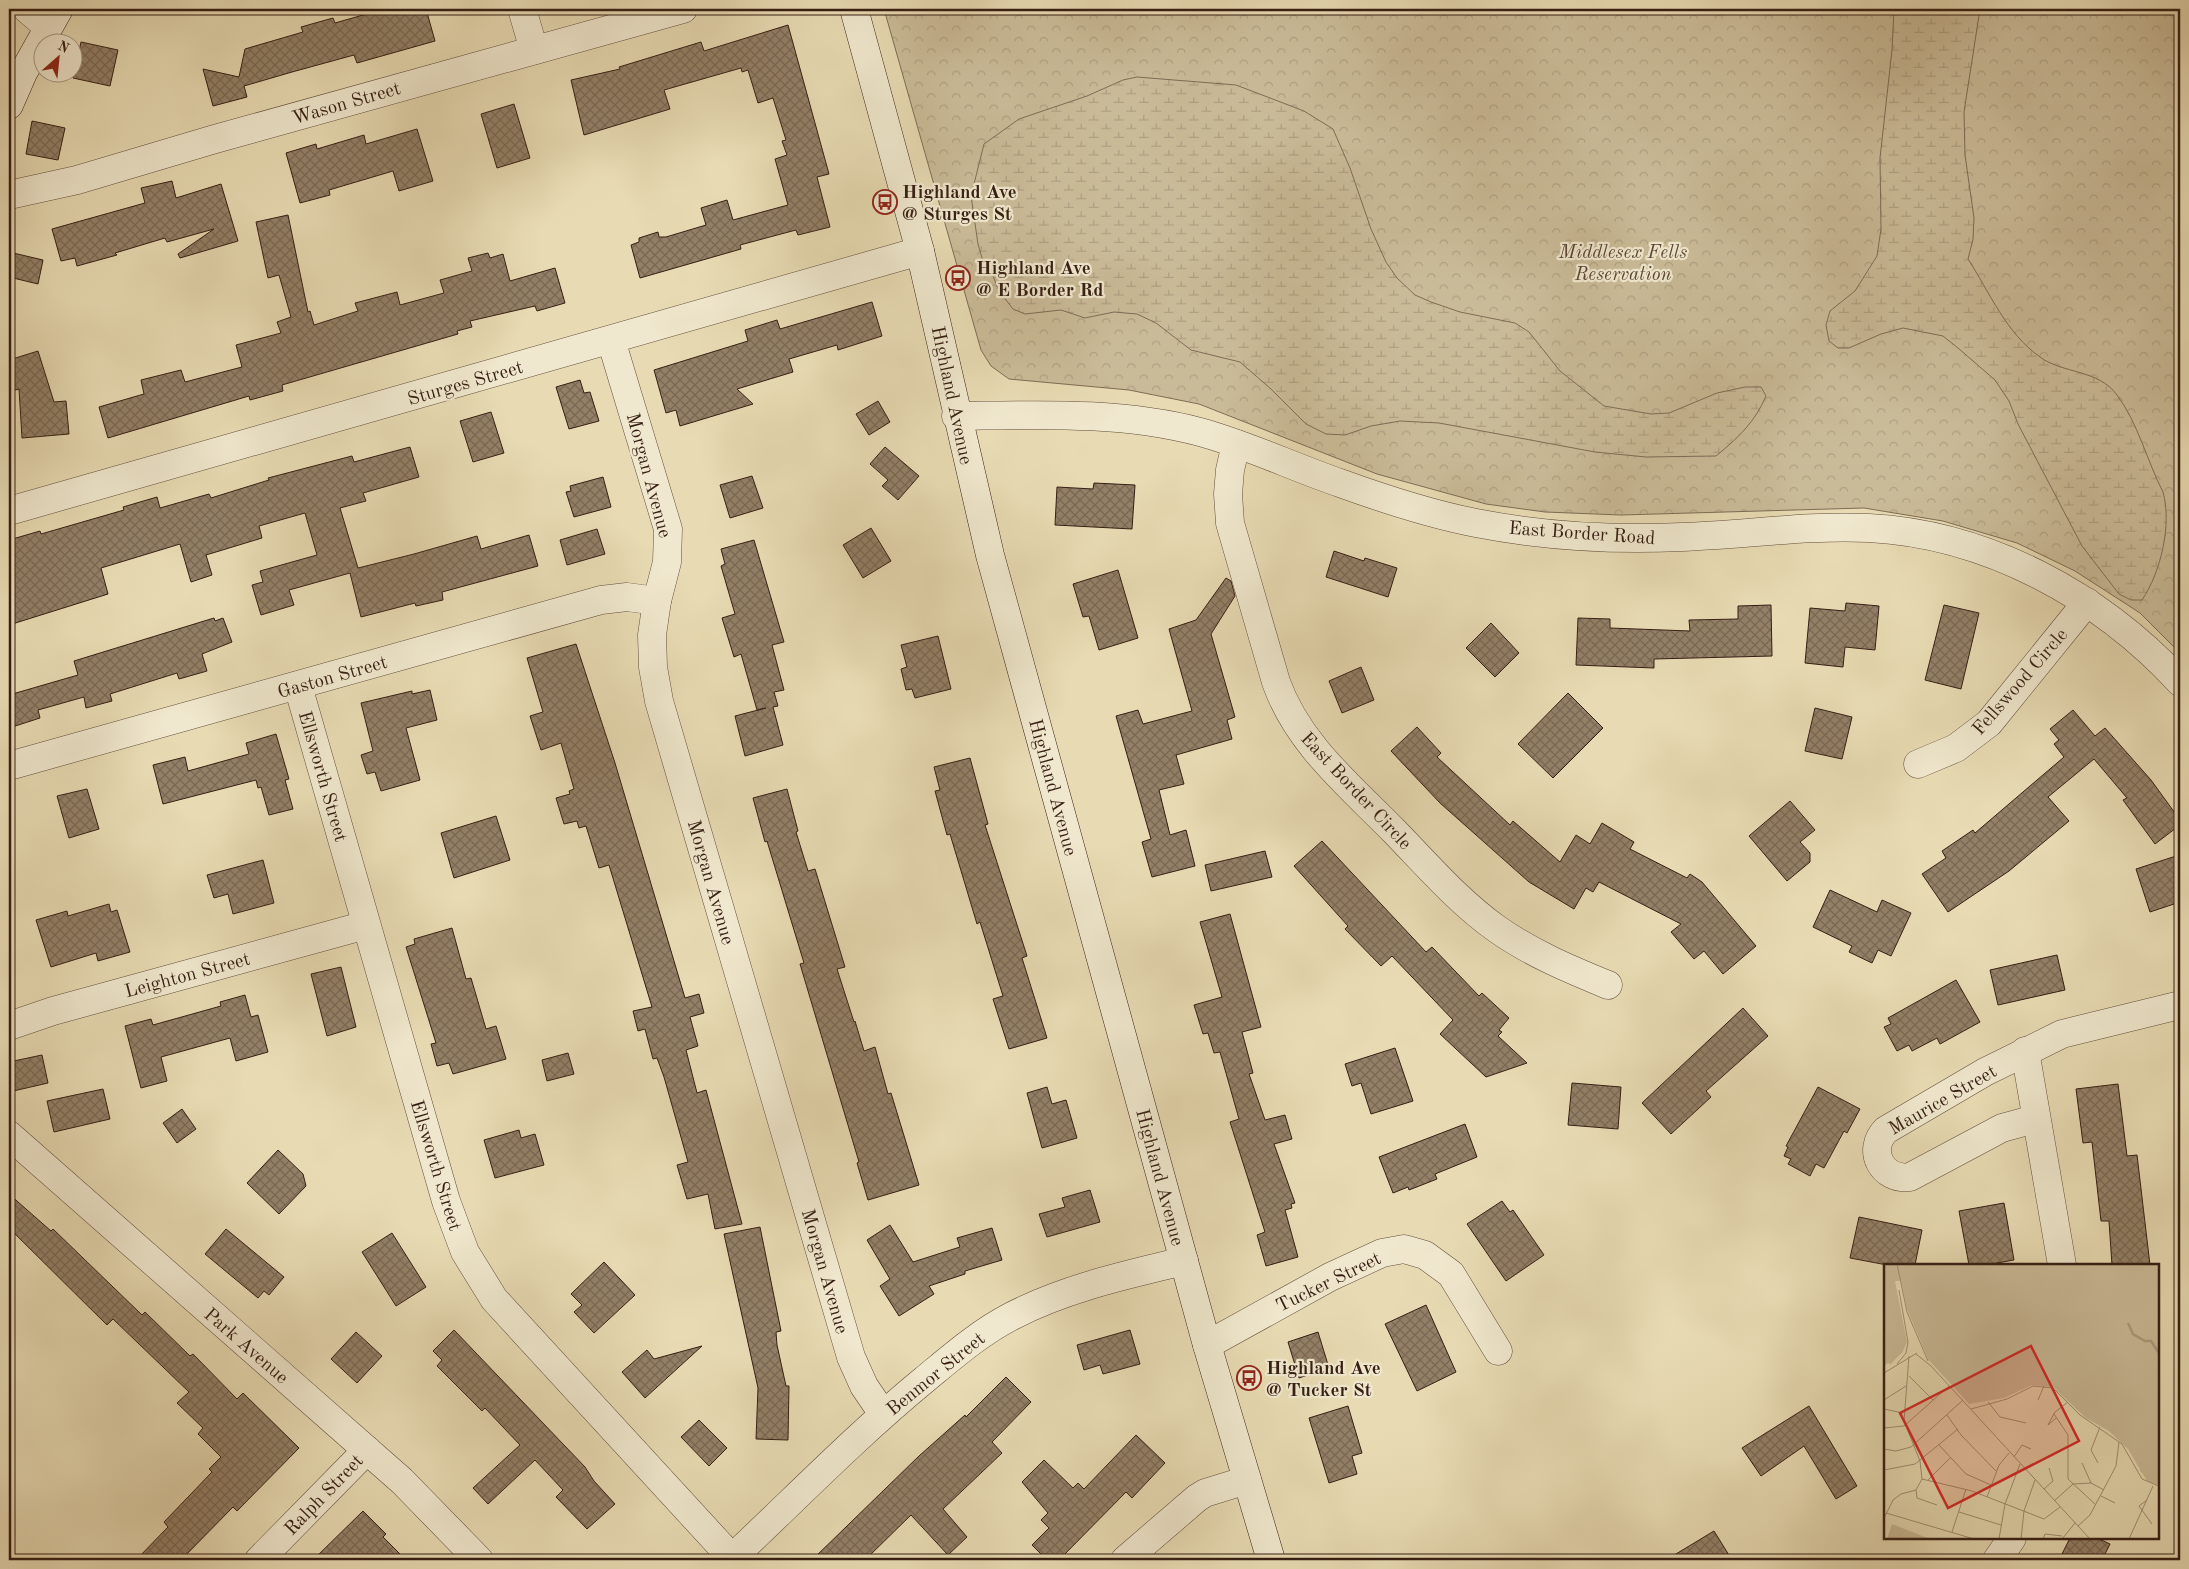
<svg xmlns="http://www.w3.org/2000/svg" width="2189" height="1569" font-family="'Old Standard TT',serif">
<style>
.forest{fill:url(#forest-crowns);stroke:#806c56}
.wetland{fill:url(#wetland-marsh);stroke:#806c56}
.building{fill:url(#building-cross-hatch);stroke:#361e14}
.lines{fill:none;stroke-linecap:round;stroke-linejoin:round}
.street-casing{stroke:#624d3c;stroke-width:29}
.secondary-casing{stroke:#361e14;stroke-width:29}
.street{stroke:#f0e8ce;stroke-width:28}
.secondary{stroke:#f0e8ce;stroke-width:28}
.labels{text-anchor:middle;stroke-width:4.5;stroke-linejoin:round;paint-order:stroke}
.street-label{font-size:19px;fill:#361e14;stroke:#f0e8ce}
.poi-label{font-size:19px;font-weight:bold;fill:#361e14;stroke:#f0e8ce;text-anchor:start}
.park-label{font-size:19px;font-style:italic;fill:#5b4535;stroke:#f0e8ce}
.inset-river{fill:none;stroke:#ab9b7d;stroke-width:2.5}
.inset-road{fill:none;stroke:#a18f73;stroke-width:1}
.view{fill:#d62828;fill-opacity:0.15;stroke:#d62828;stroke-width:2.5}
.inset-edge{fill:none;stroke:#361e14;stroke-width:2.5}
</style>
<defs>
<pattern id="forest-crowns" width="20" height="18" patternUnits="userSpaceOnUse" patternTransform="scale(1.25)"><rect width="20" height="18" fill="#cabb98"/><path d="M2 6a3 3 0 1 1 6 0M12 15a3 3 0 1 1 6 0" fill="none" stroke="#aea082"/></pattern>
<pattern id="wetland-marsh" width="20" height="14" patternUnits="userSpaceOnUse" patternTransform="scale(1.25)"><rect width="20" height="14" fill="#cabb98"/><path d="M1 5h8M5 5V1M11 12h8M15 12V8" fill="none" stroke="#aea082"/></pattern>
<pattern id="building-cross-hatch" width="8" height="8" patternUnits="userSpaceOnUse" patternTransform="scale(1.25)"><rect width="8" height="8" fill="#938067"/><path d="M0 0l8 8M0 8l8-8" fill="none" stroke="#796854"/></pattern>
</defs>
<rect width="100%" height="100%" fill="#e8dbb3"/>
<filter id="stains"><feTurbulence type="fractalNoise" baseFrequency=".004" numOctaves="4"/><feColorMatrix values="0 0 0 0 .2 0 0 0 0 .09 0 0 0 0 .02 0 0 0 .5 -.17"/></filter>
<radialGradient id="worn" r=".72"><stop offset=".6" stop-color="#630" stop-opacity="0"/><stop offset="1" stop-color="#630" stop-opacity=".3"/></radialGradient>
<polygon class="forest" points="884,9 2180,9 2180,653 2140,613 2075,571 2017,543 1943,521 1864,508 1621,515 1545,512 1486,504 1377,474 1199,404 1129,390 1009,379 991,366 981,350"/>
<g class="wetland">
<path d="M1894,9H1980L1964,112L1965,155L1974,218L1973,239L1968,259C1990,293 2006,333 2040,357C2063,374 2098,369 2117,395C2138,423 2147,461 2163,492C2172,524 2161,572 2142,600H2131L2119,594L2082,546L2018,424L2009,401L1995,380L1958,348L1943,336L1903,328L1881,334L1849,348H1838L1829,341L1826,325L1830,311L1855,291L1877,256L1881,229L1880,158L1892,50Z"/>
<path d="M1137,77L1236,85L1304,111L1333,129L1350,168L1371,229L1386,262L1397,278L1415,295L1431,302L1460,312L1515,323L1529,332L1560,371L1604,406L1651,414L1669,413L1717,393L1745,387H1761L1766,396C1755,422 1738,438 1716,456L1646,457L1595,452L1439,423L1400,421L1371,426L1345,435L1326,434L1306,424L1271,389L1240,362L1191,350L1156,323L1137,314L1114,312L1085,318L1061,310L1025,314L1013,309L999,291L991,271L982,258L978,244L971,196L984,144L1019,119L1087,96L1123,80Z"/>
</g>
<g class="building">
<polygon points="384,9 426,9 435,41 357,63 354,55 292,72 244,86 247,97 213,106 203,69 239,77 245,49 303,32 301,27 333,18 335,23"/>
<polygon points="788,25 829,174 817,177 830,227 798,235 796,230 740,245 741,249 640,278 631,245 639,242 639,238 658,232 659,237 666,237 706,225 701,208 727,200 733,220 788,205 775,159 787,155 782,141 786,140 773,98 758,103 748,70 742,72 741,68 664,90 670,109 584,135 571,80 620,69 619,67 701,42 704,51"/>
<polygon points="81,42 118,50 110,86 73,78"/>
<polygon points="514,104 530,158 497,168 481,114"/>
<polygon points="32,121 65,128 58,160 26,154"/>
<polygon points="417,129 433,181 399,191 393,171 329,190 330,195 300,203 286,153 316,144 317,149 364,135 366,144"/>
<polygon points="172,181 176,198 221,184 238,241 180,258 178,254 214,229 167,242 165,238 115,253 117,255 77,266 75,258 61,261 52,229 145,203 141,188"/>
<polygon points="288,215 308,312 310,311 314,325 358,311 355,303 397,292 400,305 444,293 440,280 472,271 468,258 488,253 490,258 503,254 510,281 555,268 565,303 537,311 535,306 470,321 472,327 457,331 458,334 282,385 283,391 250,400 249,396 108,438 99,407 144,394 141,380 181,370 185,382 242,367 236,345 281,333 277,322 291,317 279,275 268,278 256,222"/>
<polygon points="9,252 43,260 38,284 9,277"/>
<polygon points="872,302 882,336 838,350 837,345 789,359 793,372 737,389 753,404 680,426 676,410 666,413 654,370 748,341 745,330 777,320 780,329"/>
<polygon points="38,351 54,402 66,401 69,434 22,438 19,389 9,392 9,360"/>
<polygon points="580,380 584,393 590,392 599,421 569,429 556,387"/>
<polygon points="878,401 890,422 869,435 856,414"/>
<polygon points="491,412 504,453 473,462 460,421"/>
<polygon points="410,447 419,477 363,493 366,501 340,508 358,568 414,554 477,536 481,549 529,535 538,566 442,592 443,600 416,606 415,603 361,617 350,573 289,590 294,605 261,615 252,585 263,582 260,571 317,555 305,513 259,526 262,538 206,555 212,575 191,582 180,544 101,568 108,594 9,625 9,540 40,531 41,534 124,510 123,507 157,497 160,508 209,494 211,498 269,480 268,478 352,456 354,462"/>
<polygon points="885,447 919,476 898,500 882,486 888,480 870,464"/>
<polygon points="752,476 763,508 730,518 720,485"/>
<polygon points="603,477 611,507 574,517 566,492 571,491 570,486"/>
<polygon points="1094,483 1135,485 1132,529 1055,525 1057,487 1093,489"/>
<polygon points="871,528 891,561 863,578 843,545"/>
<polygon points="597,529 605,554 567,565 560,540"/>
<polygon points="754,540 784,642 772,645 784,690 774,692 778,706 773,707 783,745 745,756 735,716 766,708 757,710 741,654 734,657 722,618 735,614 721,566 725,564 721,549"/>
<polygon points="1334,551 1364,561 1365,558 1397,568 1388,597 1326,577"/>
<polygon points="1118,570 1138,638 1099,650 1089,616 1083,617 1073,584"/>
<polygon points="1226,578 1231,581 1235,596 1211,634 1235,717 1227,720 1232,739 1176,755 1184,784 1159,790 1170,835 1186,830 1195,866 1152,877 1142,842 1151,839 1116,716 1138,710 1143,724 1192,711 1169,629 1196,620"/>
<polygon points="1846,603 1879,606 1875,650 1845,647 1843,667 1805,663 1810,608 1845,611"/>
<polygon points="1771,605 1772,656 1654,659 1654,668 1576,665 1578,618 1610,619 1610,628 1690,631 1689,620 1738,619 1738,606"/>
<polygon points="1944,605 1979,613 1961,689 1925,680"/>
<polygon points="214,618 215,621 223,618 232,642 202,654 207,671 179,679 177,673 110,694 112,701 86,708 84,697 38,710 40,718 9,728 9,695 78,675 74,661"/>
<polygon points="1491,623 1519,653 1495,677 1466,648"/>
<polygon points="938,636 951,689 915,698 912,689 906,690 901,669 907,667 901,645"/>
<polygon points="576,644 615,763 685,998 699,994 704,1013 690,1017 698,1046 686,1050 697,1093 706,1090 742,1224 715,1229 708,1194 687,1199 677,1165 688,1162 664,1077 657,1058 653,1059 645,1029 638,1031 633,1011 652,1007 609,865 599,868 586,826 579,828 577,821 564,824 556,798 570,794 569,791 574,789 561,743 541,750 530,716 543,712 527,658"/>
<polygon points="1361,667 1374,700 1342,713 1329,681"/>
<polygon points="430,690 437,720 406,728 420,780 381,791 375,772 367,774 361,755 373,751 361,703 412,691 412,694"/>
<polygon points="1568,693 1603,728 1553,778 1518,744"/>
<polygon points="1815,708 1852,717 1842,759 1805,751"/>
<polygon points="2073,710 2095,736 2105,728 2151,780 2180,820 2180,825 2155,844 2123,800 2127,798 2094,759 2048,797 2069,821 2009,871 1948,912 1922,874 1946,858 1942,851 1973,830 1975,833 2064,757 2054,744 2059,740 2050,729"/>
<polygon points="1417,727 1441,753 1437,757 1510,825 1513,821 1560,862 1576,835 1590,844 1602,823 1634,842 1630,849 1687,878 1690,874 1702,882 1756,946 1723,974 1704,951 1694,959 1671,932 1681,924 1599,882 1593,892 1586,888 1574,909 1529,882 1440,803 1391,751"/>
<polygon points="276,734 289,779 285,780 293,809 269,815 261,787 258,788 256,780 163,804 153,765 185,757 188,771 249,754 246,743"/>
<polygon points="970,758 988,824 985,825 1027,956 1022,958 1047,1038 1009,1049 993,999 1003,996 980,922 977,924 950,834 947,835 935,791 940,790 934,767"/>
<polygon points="87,789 99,829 69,838 57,796"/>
<polygon points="787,789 798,831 796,832 808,871 815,869 845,967 837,969 854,1022 855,1021 864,1051 875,1047 888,1094 891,1093 919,1185 868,1200 857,1163 859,1162 800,964 804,963 767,841 765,842 753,798"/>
<polygon points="1790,801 1815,830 1800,842 1810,853 1810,862 1787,881 1749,836"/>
<polygon points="496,816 510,860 454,878 441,833"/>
<polygon points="1322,841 1426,952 1432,947 1479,996 1482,993 1509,1018 1499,1030 1502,1032 1498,1036 1527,1063 1486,1077 1440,1034 1453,1020 1392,956 1381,966 1345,929 1348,926 1294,866"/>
<polygon points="1265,851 1272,877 1211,891 1205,865"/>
<polygon points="2176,856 2180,870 2180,902 2150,912 2136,869"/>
<polygon points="263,860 274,903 233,914 228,894 214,898 207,875"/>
<polygon points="1830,890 1877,912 1882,900 1911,913 1891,956 1878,950 1872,963 1849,952 1852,946 1813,927"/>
<polygon points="109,904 111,912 117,910 130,952 98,961 96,953 51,967 36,920 67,911 68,916"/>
<polygon points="1230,914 1261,1027 1242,1032 1253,1073 1249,1074 1265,1120 1285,1115 1292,1139 1274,1144 1295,1203 1291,1204 1292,1208 1285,1210 1298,1257 1266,1266 1257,1235 1265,1232 1230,1122 1239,1119 1220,1052 1214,1053 1208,1033 1203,1034 1194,1005 1222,997 1200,922"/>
<polygon points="452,928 466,979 471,978 486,1029 496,1026 506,1059 453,1074 449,1063 437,1066 431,1044 436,1043 406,947 415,944 414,939"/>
<polygon points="2057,955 2065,990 1998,1005 1990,970"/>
<polygon points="341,967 356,1027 327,1036 311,974"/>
<polygon points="1956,980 1980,1022 1940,1044 1937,1038 1912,1051 1909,1045 1897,1051 1884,1027 1891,1024 1888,1018"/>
<polygon points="245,995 251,1017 258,1015 268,1052 236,1061 230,1038 161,1057 167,1081 141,1088 125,1026 151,1019 153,1025 221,1006 220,1002"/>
<polygon points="1743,1008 1768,1036 1706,1091 1711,1097 1671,1134 1642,1103"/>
<polygon points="1395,1048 1413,1101 1371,1114 1361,1083 1352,1086 1345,1064"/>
<polygon points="568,1053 574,1074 547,1081 542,1060"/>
<polygon points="42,1055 48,1083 9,1092 9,1062"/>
<polygon points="1572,1083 1621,1087 1618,1129 1568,1125"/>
<polygon points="2118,1084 2127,1156 2137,1155 2150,1265 2112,1265 2109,1221 2101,1221 2092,1142 2083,1143 2076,1089"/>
<polygon points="1047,1087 1052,1104 1066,1100 1077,1138 1042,1148 1027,1093"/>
<polygon points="1818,1087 1860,1109 1847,1133 1844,1131 1824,1168 1816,1164 1810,1176 1788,1164 1791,1159 1784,1156 1788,1147 1786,1146"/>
<polygon points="103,1089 110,1119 54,1132 47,1101"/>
<polygon points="182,1109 196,1129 177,1143 163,1123"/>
<polygon points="1465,1124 1477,1157 1435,1174 1437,1179 1409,1190 1408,1187 1393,1193 1379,1157"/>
<polygon points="519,1130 521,1138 535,1134 544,1165 495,1178 484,1140"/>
<polygon points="278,1150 303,1174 306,1186 279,1214 247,1183"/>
<polygon points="1090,1190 1100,1222 1047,1237 1039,1214 1065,1207 1062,1198"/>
<polygon points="9,1194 51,1231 53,1229 142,1315 145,1312 190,1356 193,1354 237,1399 243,1393 299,1448 237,1511 233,1507 181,1560 136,1560 168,1527 164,1522 212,1472 209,1469 221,1457 198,1434 203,1428 177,1403 189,1392 113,1319 107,1325 9,1228"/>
<polygon points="1502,1201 1510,1212 1513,1210 1544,1255 1506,1281 1467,1224"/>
<polygon points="2004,1203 2014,1260 1986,1265 1969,1265 1959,1211"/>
<polygon points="1859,1217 1922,1230 1915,1265 1887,1265 1850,1258"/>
<polygon points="890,1225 913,1262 960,1247 957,1238 992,1228 1002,1260 965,1271 965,1274 929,1286 934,1294 899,1316 880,1286 890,1279 867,1240"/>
<polygon points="760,1227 781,1331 776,1332 777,1345 786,1386 789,1386 788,1440 756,1439 758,1388 724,1234"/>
<polygon points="226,1229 284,1277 269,1295 264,1291 258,1298 205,1254"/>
<polygon points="392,1233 426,1287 396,1306 362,1252"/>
<polygon points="604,1262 635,1295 594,1333 574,1312 582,1305 571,1294"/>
<polygon points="1426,1305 1456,1372 1417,1391 1385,1324"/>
<polygon points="454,1330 585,1467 594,1481 615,1504 587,1529 556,1497 563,1490 535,1460 488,1504 473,1488 520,1445 485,1408 482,1411 437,1366 442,1360 433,1351"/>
<polygon points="1130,1330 1140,1364 1103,1374 1100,1365 1084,1370 1077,1345"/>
<polygon points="356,1332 382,1356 357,1383 331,1359"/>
<polygon points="1318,1332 1329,1368 1299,1378 1288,1342"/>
<polygon points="702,1346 645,1398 622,1372 647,1350 654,1359"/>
<polygon points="1006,1377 1031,1402 992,1442 1002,1453 943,1509 967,1537 948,1555 911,1515 865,1560 812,1560 919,1456 965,1415 966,1417"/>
<polygon points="1348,1406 1362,1453 1352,1456 1357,1474 1329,1483 1309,1418"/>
<polygon points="1809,1406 1857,1486 1836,1499 1804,1446 1761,1476 1742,1448"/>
<polygon points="699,1420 727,1448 709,1466 681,1437"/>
<polygon points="1136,1435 1165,1463 1132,1498 1126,1492 1059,1560 1047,1560 1032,1545 1049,1528 1041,1520 1048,1513 1022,1482 1044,1460 1073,1488 1078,1483 1084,1489"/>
<polygon points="363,1511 386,1534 383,1537 406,1560 313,1560"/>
<polygon points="1714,1531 1732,1560 1666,1560"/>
<polygon points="2070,1538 2097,1538 2110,1544 2102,1560 2059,1560"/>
</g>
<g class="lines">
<defs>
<g id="street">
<polyline points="27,9 48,27"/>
<polyline points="522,9 534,50"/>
<polyline points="9,195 77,180 215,139 683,9"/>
<polyline points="611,340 668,529 667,562 657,601 652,635 653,667 659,701 851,1357 864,1386 883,1414"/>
<path d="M956,416C1038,415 1120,411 1200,432C1248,445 1293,467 1340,483C1384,499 1430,514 1476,523C1543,536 1614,540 1682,537C1744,535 1807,525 1869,528C1987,534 2101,596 2180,682"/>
<path d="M1236,444L1230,470L1228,494L1230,523L1276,682C1298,744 1350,786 1395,832C1427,865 1459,902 1497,929C1531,953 1569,969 1608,985"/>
<polyline points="9,511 920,251"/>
<polyline points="298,686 446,1201 465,1252 494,1299 732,1558"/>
<polyline points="1918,764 1956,748 1989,723 2087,602"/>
<polyline points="9,766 601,600 627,597 657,601"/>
<polyline points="9,1026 53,1011 366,925"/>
<polyline points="2025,1051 2062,1265"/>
<path d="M2035,1119L2002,1128L1910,1177C1882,1181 1866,1150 1886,1130L1985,1072L2062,1034L2180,1005"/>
<polyline points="9,1135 402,1481 479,1560"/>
<polyline points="1207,1345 1330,1277 1382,1253 1404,1249 1425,1255 1451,1274 1498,1351"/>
<polyline points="259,1560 367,1450"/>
<path d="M730,1560C794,1500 856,1436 924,1380C952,1357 979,1333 1012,1316C1066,1288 1126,1275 1184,1261"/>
<polyline points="1125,1560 1197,1498 1205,1493 1247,1480"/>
<polyline points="1997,1560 2012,1538"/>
</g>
<g id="secondary">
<polyline points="854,9 920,251 990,555 1207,1345 1271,1560"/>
<polyline points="9,105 23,73 59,9"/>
</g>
</defs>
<use href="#street" class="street-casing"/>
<use href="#secondary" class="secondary-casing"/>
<use href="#street" class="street"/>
<use href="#secondary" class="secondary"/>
</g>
<defs>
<symbol id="bus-ring" viewBox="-11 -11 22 22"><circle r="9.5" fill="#f0e8ce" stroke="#8f2418" stroke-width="1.5"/><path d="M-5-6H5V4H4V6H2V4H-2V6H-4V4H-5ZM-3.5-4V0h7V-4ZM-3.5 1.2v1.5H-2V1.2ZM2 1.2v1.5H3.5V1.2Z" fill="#8f2418"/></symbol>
</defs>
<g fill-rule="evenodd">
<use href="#bus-ring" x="871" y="188" width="28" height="28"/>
<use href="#bus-ring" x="944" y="264" width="28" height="28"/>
<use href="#bus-ring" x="1235" y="1364" width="28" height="28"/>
</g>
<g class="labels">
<g class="street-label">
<text transform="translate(346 102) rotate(-16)" y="7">Wason Street</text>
<text transform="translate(465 382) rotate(-16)" y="7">Sturges Street</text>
<text transform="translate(953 395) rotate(78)" y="7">Highland Avenue</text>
<text transform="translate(650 475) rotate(75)" y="7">Morgan Avenue</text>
<text transform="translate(1582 532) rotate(4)" y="7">East Border Road</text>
<text transform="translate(332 676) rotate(-16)" y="7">Gaston Street</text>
<text transform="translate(2019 681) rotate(-49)" y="7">Fellswood Circle</text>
<text transform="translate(324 776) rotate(74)" y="7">Ellsworth Street</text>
<text transform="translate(1054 787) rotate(75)" y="7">Highland Avenue</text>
<text transform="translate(1357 790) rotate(47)" y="7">East Border Circle</text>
<text transform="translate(712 882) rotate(74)" y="7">Morgan Avenue</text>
<text transform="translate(187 974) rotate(-15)" y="7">Leighton Street</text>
<text transform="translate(1942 1099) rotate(-30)" y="7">Maurice Street</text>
<text transform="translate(437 1165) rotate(73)" y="7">Ellsworth Street</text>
<text transform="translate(1161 1177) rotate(75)" y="7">Highland Avenue</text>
<text transform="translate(826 1271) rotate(74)" y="7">Morgan Avenue</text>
<text transform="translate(1328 1281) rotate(-26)" y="7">Tucker Street</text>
<text transform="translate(247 1345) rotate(41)" y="7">Park Avenue</text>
<text transform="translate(935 1373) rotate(-39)" y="7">Benmor Street</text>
<text transform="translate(323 1494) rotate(-46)" y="7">Ralph Street</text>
</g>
<g class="poi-label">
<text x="902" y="198">Highland Ave<tspan x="902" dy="22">@ Sturges St</tspan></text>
<text x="976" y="274">Highland Ave<tspan x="976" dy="22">@ E Border Rd</tspan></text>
<text x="1266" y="1374">Highland Ave<tspan x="1266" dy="22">@ Tucker St</tspan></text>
</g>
<g class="park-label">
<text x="1623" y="258">Middlesex Fells<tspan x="1623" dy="22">Reservation</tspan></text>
</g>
</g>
<g transform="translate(1884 1264)">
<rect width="275" height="275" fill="#e8dbb3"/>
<path d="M0,0H275V221L263,217L244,185L225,167L202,154L169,123L148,121L120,134L85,140L44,95L23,45L17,17H11L23,78L18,89L0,102ZM8,260L46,275H3Z" fill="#cabb98"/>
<path d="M129,1H137L133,10L123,16L111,13L115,6H124ZM182,57L181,64L170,68L164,66L162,59ZM0,65L18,88L6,101L0,90ZM120,70L132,76L142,105L156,109L163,120L144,110L136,114L130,91L117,81ZM100,116L110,124L134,121L109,135H83L79,128L86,120ZM263,196L267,198L265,207L271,214L268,218L256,207V198Z" fill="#cabb98"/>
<path class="inset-river" d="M244,59L249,70L261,77H267L275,89"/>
<path class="inset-road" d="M13,0L23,48L44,97M32,90L47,102L206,275M13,100L22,89L24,78L15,26M0,109L33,89M25,112L49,136M0,136L22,122M154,136L160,122M104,138L116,153L142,159M0,145L19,149M87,145L123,135L149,122L169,124L196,151L238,180L258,215L275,222M170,150L184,171V215L212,241M63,151L77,171L112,207M172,154L164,161L171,148L184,138M0,164L20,162L65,122M55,181L82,210L107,221M0,185L12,187L27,183L79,136M130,193L138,181L147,185M198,199L207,219M214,199L207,186L216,163M0,206L31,200L74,165M38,215L88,227L160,255L176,243M44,216L66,194M160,225L169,217L165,204M32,226L33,234L53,241M217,232L231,239M103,233L115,201L125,189M263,236L255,242L268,260M170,237L189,220L207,219L220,226M75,248L117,261M2,249L90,275M0,254L9,236L17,230L32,226L38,215L36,197L20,157L25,92M194,262L206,251L232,202L235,178M68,268L82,225M115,275L121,240L136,200M137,275L140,247L151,216M159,275L161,270L178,272M178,275L191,259M245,275L269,222"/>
<path class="view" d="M147,82L195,177L64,244L16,149Z"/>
<rect width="275" height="275" class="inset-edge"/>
</g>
<rect width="2189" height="1569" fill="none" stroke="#e8dbb3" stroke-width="30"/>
<rect x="10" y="10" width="2169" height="1549" fill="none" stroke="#361e14" stroke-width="2.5"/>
<rect x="15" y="15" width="2159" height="1539" fill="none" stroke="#361e14"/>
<g transform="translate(58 58) rotate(27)"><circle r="24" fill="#f0e8ce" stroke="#a69784"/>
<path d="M0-4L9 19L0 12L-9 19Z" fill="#8f2418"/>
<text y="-8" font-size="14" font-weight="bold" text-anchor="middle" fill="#361e14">N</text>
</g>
<rect width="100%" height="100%" filter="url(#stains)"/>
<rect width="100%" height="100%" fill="url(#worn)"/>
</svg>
